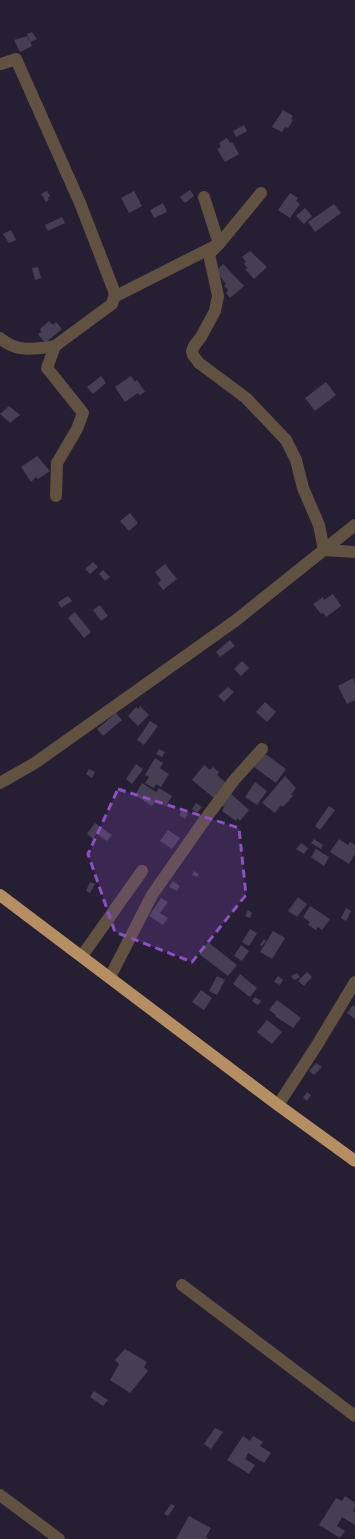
<svg xmlns="http://www.w3.org/2000/svg" width="355" height="1539" font-family="'Asap Condensed',sans-serif">
<style>
.building{fill:#463f54}
.lines{fill:none;stroke-linecap:round;stroke-linejoin:round}
.minor{stroke:#605140;stroke-width:12}
.highway{stroke:#b58e62;stroke-width:12}
.marked{fill:#8e4ec6;fill-opacity:0.2;stroke:#8e4ec6;stroke-width:3;stroke-dasharray:8 5;stroke-linejoin:round}
</style>
<rect width="100%" height="100%" fill="#261f33"/>
<g class="building">
<polygon points="32,32 37,39 30,42 27,34"/>
<polygon points="27,36 32,46 20,52 14,40"/>
<polygon points="283,110 293,116 291,119 293,120 288,128 285,127 282,132 272,127"/>
<polygon points="244,125 247,131 236,137 233,131"/>
<polygon points="227,138 230,143 232,142 239,154 225,162 217,149 221,147 219,143"/>
<polygon points="190,190 194,196 185,203 180,197"/>
<polygon points="47,191 50,196 48,198 49,200 46,202 41,194"/>
<polygon points="134,191 142,206 129,213 121,198"/>
<polygon points="290,193 298,198 296,201 300,204 290,218 278,210"/>
<polygon points="163,203 167,212 154,218 150,210"/>
<polygon points="334,204 341,213 315,232 308,222"/>
<polygon points="305,208 312,216 304,224 296,216"/>
<polygon points="62,217 65,223 48,231 45,225"/>
<polygon points="11,230 16,240 9,243 3,234"/>
<polygon points="250,251 267,267 254,279 245,269 248,268 244,264 246,262 242,257"/>
<polygon points="223,264 244,286 230,298 226,293 228,290 224,286 226,284 216,271"/>
<polygon points="38,267 41,278 35,280 32,268"/>
<polygon points="49,321 53,325 56,322 62,329 45,343 38,334 41,332 40,329"/>
<polygon points="101,376 106,383 93,394 87,387"/>
<polygon points="131,376 135,382 137,380 145,392 140,395 138,393 125,402 115,387"/>
<polygon points="326,382 336,395 315,411 305,398"/>
<polygon points="9,406 20,415 10,423 0,414"/>
<polygon points="37,456 50,471 38,479 36,477 31,482 21,467"/>
<polygon points="130,513 138,523 129,531 120,521"/>
<polygon points="93,562 98,567 90,574 85,569"/>
<polygon points="165,564 177,579 163,590 158,583 161,580 155,572"/>
<polygon points="103,570 110,577 105,581 99,574"/>
<polygon points="333,594 341,606 326,617 323,613 321,614 313,604 323,597 324,600"/>
<polygon points="68,596 72,601 61,608 58,602"/>
<polygon points="100,605 108,616 101,621 93,610"/>
<polygon points="75,612 91,632 84,638 68,618"/>
<polygon points="230,640 235,646 220,657 216,652"/>
<polygon points="242,661 249,668 241,676 234,669"/>
<polygon points="353,678 355,683 355,700 347,704 338,686"/>
<polygon points="228,687 234,692 224,702 218,696"/>
<polygon points="265,702 276,712 267,722 256,712"/>
<polygon points="140,706 149,715 138,726 128,716 136,707 138,709"/>
<polygon points="116,713 122,720 103,736 97,729"/>
<polygon points="150,721 158,726 144,745 137,740"/>
<polygon points="159,749 165,752 162,757 156,754"/>
<polygon points="264,753 286,769 276,783 254,767"/>
<polygon points="155,758 163,763 160,768 169,774 161,787 156,784 154,788 145,783 149,777 145,775"/>
<polygon points="136,764 143,769 132,784 126,779"/>
<polygon points="204,765 210,770 213,767 219,772 217,775 226,783 214,798 192,780"/>
<polygon points="89,769 95,772 92,778 86,774"/>
<polygon points="285,776 296,788 291,795 293,796 283,807 281,805 275,813 262,803"/>
<polygon points="255,782 267,791 257,805 245,797"/>
<polygon points="142,783 156,792 159,788 172,796 166,806 156,800 152,806 135,795"/>
<polygon points="229,792 249,810 240,821 237,818 236,821 222,811 224,807 219,804"/>
<polygon points="196,803 202,807 197,813 192,809"/>
<polygon points="329,806 335,810 320,830 315,826"/>
<polygon points="182,811 188,814 185,819 179,815"/>
<polygon points="95,823 112,835 107,841 97,834 93,839 87,834"/>
<polygon points="168,830 180,838 172,849 160,841"/>
<polygon points="314,839 323,845 321,849 311,843"/>
<polygon points="339,839 348,845 350,842 355,845 355,854 349,864 330,852"/>
<polygon points="301,843 308,848 304,854 296,849"/>
<polygon points="316,849 329,857 324,866 311,857"/>
<polygon points="194,871 199,874 197,877 192,875"/>
<polygon points="173,881 180,886 177,891 169,887"/>
<polygon points="90,882 95,884 90,893 86,891"/>
<polygon points="298,897 307,904 297,917 288,911"/>
<polygon points="161,898 168,902 160,913 168,918 163,925 149,916"/>
<polygon points="310,906 330,919 322,930 318,927 316,930 308,925 310,922 303,917"/>
<polygon points="346,908 351,911 346,921 341,918"/>
<polygon points="248,910 252,913 250,918 245,916"/>
<polygon points="250,929 257,933 249,946 242,942"/>
<polygon points="273,931 285,938 272,959 260,952"/>
<polygon points="264,939 266,941 262,946 260,945"/>
<polygon points="208,942 237,965 228,976 199,954"/>
<polygon points="241,945 249,951 242,961 234,956"/>
<polygon points="307,972 312,977 304,986 298,981"/>
<polygon points="297,973 300,977 294,980 291,976"/>
<polygon points="240,974 257,988 250,997 233,984"/>
<polygon points="217,976 225,980 217,995 209,991"/>
<polygon points="278,976 283,980 280,985 274,982"/>
<polygon points="201,990 212,998 204,1010 192,1002"/>
<polygon points="255,997 261,1001 258,1005 252,1001"/>
<polygon points="277,1000 301,1018 293,1028 275,1016 276,1015 269,1010"/>
<polygon points="353,1005 355,1007 355,1019 347,1013"/>
<polygon points="267,1020 282,1032 272,1044 257,1032"/>
<polygon points="316,1063 322,1067 314,1075 309,1071"/>
<polygon points="307,1092 311,1095 307,1101 303,1098"/>
<polygon points="125,1349 147,1362 144,1367 148,1371 130,1393 110,1380 119,1364 115,1360"/>
<polygon points="94,1391 108,1400 103,1406 90,1397"/>
<polygon points="215,1428 223,1432 211,1449 204,1444"/>
<polygon points="243,1436 250,1441 253,1436 263,1442 260,1446 271,1453 264,1463 248,1453 245,1459 255,1465 249,1474 227,1460"/>
<polygon points="345,1496 355,1503 355,1508 353,1511 355,1512 355,1525 342,1517 337,1526 345,1531 340,1538 319,1525 336,1498 342,1501"/>
<polygon points="171,1504 175,1506 168,1516 164,1514"/>
<polygon points="189,1516 211,1528 206,1537 209,1539 176,1539"/>
</g>
<g class="lines">
<g class="minor">
<polyline points="1,64 16,59 80,203 116,296 219,244 261,193"/>
<polyline points="204,197 219,244 209,254 218,296 215,311 201,337 194,346 192,351 193,355 199,363 246,398 286,440 296,460 303,488 319,525 324,550 355,552"/>
<path d="M0,338C17,353 35,349 55,346"/>
<polyline points="56,496 57,463 77,429 83,413 47,368 55,346 112,304 115,294"/>
<polyline points="0,783 35,763 235,621 355,525"/>
<polyline points="82,956 142,871"/>
<polyline points="110,977 152,895 206,818 235,779 262,749"/>
<polyline points="278,1105 317,1045 355,982"/>
<polyline points="182,1285 355,1416"/>
<polyline points="0,1495 59,1539"/>
</g>
<polyline class="highway" points="0,895 278,1105 355,1161"/>
</g>
<path class="marked" d="M118,789L239,828L246,895L192,962L115,932L88,854Z"/>
</svg>
